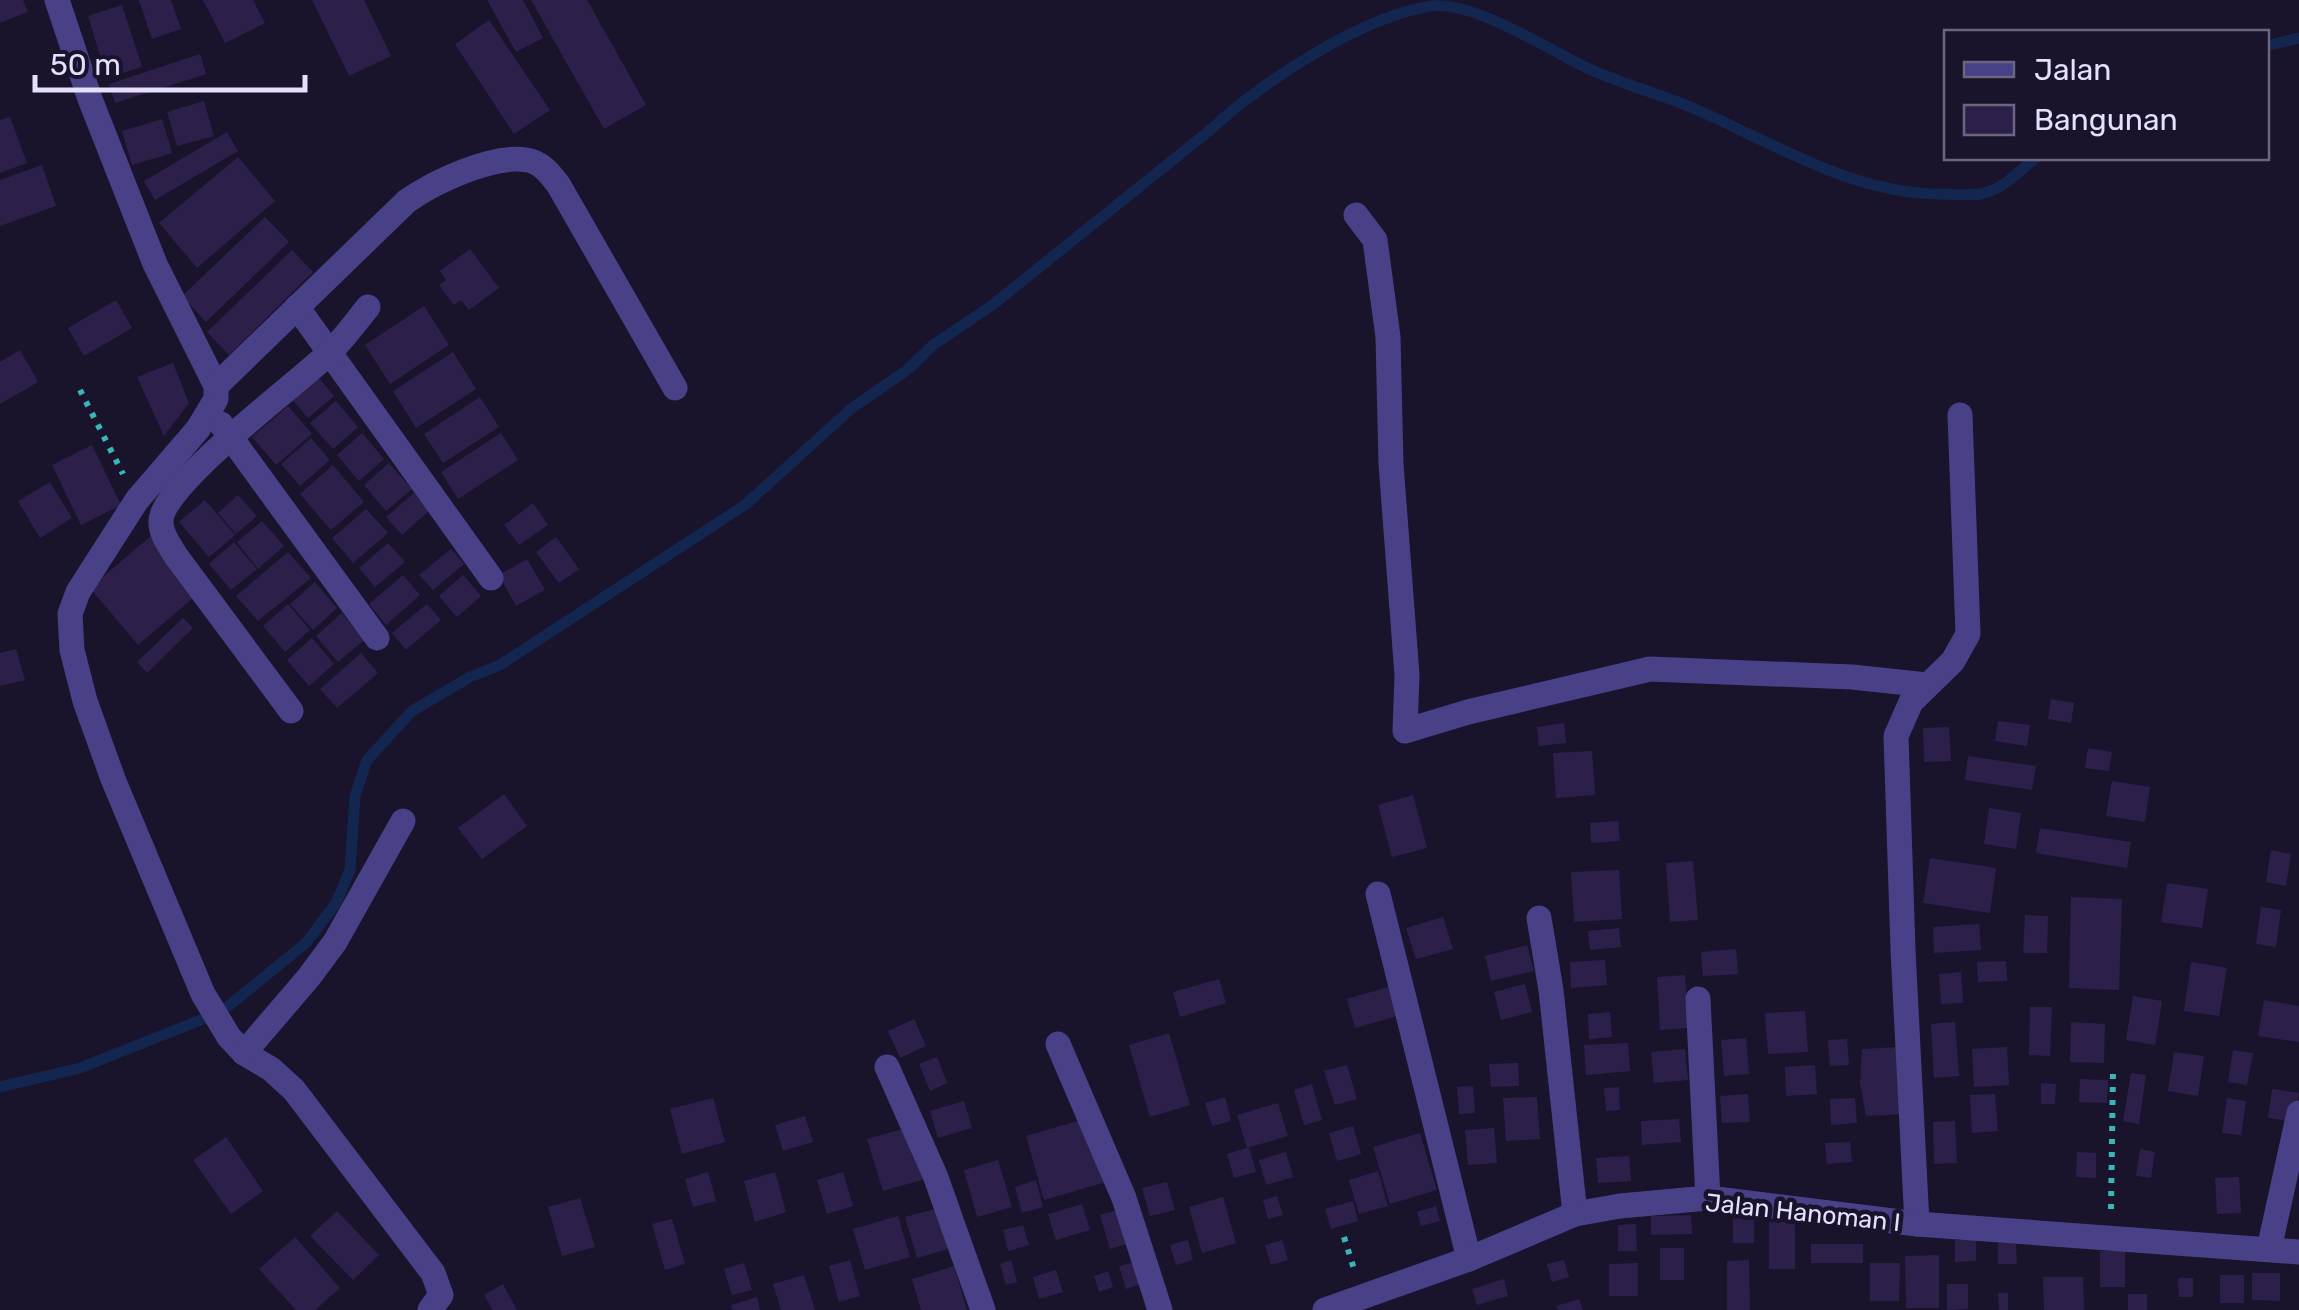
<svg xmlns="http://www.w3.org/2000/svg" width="2299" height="1310" font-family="Rubik,sans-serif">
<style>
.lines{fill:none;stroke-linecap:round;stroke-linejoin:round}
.stream{stroke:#132650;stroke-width:11}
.building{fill:#2c204b}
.path{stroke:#39b6b8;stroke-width:6;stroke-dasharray:5 8;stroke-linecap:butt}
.minor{stroke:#494187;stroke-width:25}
.labels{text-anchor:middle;stroke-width:9;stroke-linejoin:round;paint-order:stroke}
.street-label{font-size:25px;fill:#e5e0fd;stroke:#19132c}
</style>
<rect width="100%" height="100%" fill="#19132c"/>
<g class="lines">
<g class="stream">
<polyline points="2266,46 2299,38"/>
<path d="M0,1087L80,1068L221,1012L306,943L336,903L350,870L355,796L367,760L412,711L470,677L500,665L745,505L852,408L907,370L933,345L991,306L1209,131C1261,83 1361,16 1432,6C1471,1 1544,46 1579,64C1616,83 1655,92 1693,108C1774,143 1851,194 1942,194C1954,194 1968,196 1980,194C2005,189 2017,172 2036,158"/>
</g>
</g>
<g class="building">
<polygon points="0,0 23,0 28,12 0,23"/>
<polygon points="139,0 171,0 181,29 152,39"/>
<polygon points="203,0 253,0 265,23 225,43"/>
<polygon points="312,0 364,0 391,56 349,76"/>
<polygon points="487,0 523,0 543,38 516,52"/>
<polygon points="531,0 587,0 646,105 604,129"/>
<polygon points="122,5 142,67 107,78 88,16"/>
<polygon points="489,20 550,110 514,134 455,44"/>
<polygon points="200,54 206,74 115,103 109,84"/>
<polygon points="204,101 214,136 177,146 167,112"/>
<polygon points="10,117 27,163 0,173 0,120"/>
<polygon points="162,119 172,153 132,165 122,131"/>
<polygon points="227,132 238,151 155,200 144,181"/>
<polygon points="238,157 275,201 197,268 159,223"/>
<polygon points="42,165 56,206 0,226 0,180"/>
<polygon points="265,217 289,242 206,322 182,296"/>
<polygon points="470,249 499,288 469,310 461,300 454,305 439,285 446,280 440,271"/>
<polygon points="292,250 313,272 229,355 207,332"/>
<polygon points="116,300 132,328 84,356 68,328"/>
<polygon points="424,306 449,345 390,384 365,345"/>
<polygon points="20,350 38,382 0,404 0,362"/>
<polygon points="453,352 476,389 416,428 393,391"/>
<polygon points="173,363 189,403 164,436 137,377"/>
<polygon points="318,377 334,396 308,418 292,399"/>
<polygon points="480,397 499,427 443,463 424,434"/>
<polygon points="336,401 358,427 333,449 310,423"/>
<polygon points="288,406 312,434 276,465 252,437"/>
<polygon points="362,433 384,459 359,481 337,455"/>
<polygon points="501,433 518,460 458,499 441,472"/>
<polygon points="311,438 330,460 300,486 281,464"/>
<polygon points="92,445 121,505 81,525 52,465"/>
<polygon points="389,463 412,489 386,511 364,485"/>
<polygon points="333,465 364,502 331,530 300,494"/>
<polygon points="50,482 72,518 40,538 18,501"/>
<polygon points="414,493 429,511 402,535 386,517"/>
<polygon points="238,495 257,516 236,534 218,513"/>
<polygon points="205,500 235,535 209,557 179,522"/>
<polygon points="533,503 548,525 519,545 504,525"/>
<polygon points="366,509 388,533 353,563 332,538"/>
<polygon points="262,521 284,546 258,569 237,542"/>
<polygon points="153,534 201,591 138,645 90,588"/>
<polygon points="556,537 579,569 559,583 536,552"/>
<polygon points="234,542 257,569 231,590 209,564"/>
<polygon points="388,543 405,562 375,587 359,568"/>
<polygon points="451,549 464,564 433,590 419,575"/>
<polygon points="288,552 311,578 258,621 236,596"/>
<polygon points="527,559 545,590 516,606 499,575"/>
<polygon points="403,575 420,595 386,625 369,604"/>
<polygon points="463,575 481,596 457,617 439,596"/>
<polygon points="315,582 337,608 313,630 290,604"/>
<polygon points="288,604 310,630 285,652 263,626"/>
<polygon points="427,604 441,620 406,650 392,633"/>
<polygon points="342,613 364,640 338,662 316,636"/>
<polygon points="183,618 193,628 147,673 137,662"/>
<polygon points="312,638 334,664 309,686 287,660"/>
<polygon points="16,649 25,680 0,686 0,653"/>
<polygon points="361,653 378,673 337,708 320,689"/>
<polygon points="2051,699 2074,703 2071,723 2048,719"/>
<polygon points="1998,721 2030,725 2027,746 1995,741"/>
<polygon points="1564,723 1566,743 1539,746 1537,727"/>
<polygon points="1949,727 1951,761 1924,762 1923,728"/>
<polygon points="2088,748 2112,752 2109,771 2085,768"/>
<polygon points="1592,751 1595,795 1556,798 1553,753"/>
<polygon points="1968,756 2036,766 2032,790 1965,780"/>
<polygon points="2112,781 2150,787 2145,822 2106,816"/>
<polygon points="504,794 527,826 482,859 458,828"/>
<polygon points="1413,795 1427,848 1392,857 1378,805"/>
<polygon points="1989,808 2021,813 2016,849 1984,844"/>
<polygon points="1618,821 1620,841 1591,843 1590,823"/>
<polygon points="2040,828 2131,842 2127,868 2036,853"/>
<polygon points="2271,850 2291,854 2286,886 2266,882"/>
<polygon points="1930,858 1996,868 1990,913 1923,903"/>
<polygon points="1693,861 1698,920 1670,922 1666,863"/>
<polygon points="1619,870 1622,919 1574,922 1571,872"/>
<polygon points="2167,883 2208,889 2202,928 2161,922"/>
<polygon points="2071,897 2122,899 2119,990 2069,988"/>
<polygon points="2261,907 2281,910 2276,947 2256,944"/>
<polygon points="2025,915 2048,916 2047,953 2023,953"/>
<polygon points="1443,917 1453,949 1416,959 1406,928"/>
<polygon points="1979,924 1981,950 1934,953 1933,927"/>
<polygon points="1619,928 1621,947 1590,950 1588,931"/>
<polygon points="1527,945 1534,971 1491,981 1485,956"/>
<polygon points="1736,949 1738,974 1703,976 1701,952"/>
<polygon points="1605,960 1607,985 1571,988 1570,962"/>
<polygon points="2006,961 2007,981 1978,982 1977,962"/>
<polygon points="2191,962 2227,968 2219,1016 2184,1011"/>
<polygon points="1961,972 1963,1003 1941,1004 1939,974"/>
<polygon points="1685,975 1688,1028 1660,1030 1657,977"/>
<polygon points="1219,979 1226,1003 1180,1017 1173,992"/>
<polygon points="1525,984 1532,1012 1501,1020 1494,992"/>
<polygon points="1388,987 1397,1016 1355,1028 1347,999"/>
<polygon points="2133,996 2162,1001 2155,1045 2126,1040"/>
<polygon points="2264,1000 2299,1006 2299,1042 2258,1036"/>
<polygon points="2030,1007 2052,1007 2050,1056 2029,1055"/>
<polygon points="1805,1011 1808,1052 1768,1054 1765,1013"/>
<polygon points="1610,1012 1612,1037 1589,1039 1588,1014"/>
<polygon points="914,1019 926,1046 900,1058 888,1031"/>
<polygon points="1955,1022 1959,1076 1934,1078 1931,1024"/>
<polygon points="2071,1022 2105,1024 2104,1063 2070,1062"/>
<polygon points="1169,1033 1190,1105 1150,1117 1129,1045"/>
<polygon points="1746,1038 1749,1074 1724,1076 1721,1040"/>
<polygon points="1847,1039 1849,1065 1830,1066 1828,1040"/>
<polygon points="1628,1043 1630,1071 1586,1075 1584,1045"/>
<polygon points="1897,1047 1901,1114 1866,1116 1860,1083 1862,1049"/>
<polygon points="2007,1047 2009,1085 1974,1087 1972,1049"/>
<polygon points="1685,1049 1688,1080 1654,1083 1651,1052"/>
<polygon points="2233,1050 2253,1053 2247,1085 2228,1082"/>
<polygon points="2174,1052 2204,1056 2198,1096 2168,1091"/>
<polygon points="937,1057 947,1083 930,1091 919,1064"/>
<polygon points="1518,1063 1519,1086 1491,1087 1489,1064"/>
<polygon points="1347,1065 1357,1099 1335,1105 1324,1071"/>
<polygon points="1815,1065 1817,1094 1786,1096 1785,1067"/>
<polygon points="2131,1073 2146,1075 2139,1124 2123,1121"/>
<polygon points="2080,1079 2108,1080 2107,1103 2079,1102"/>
<polygon points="2041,1083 2056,1084 2055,1104 2041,1104"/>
<polygon points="1312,1084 1322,1120 1304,1125 1294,1090"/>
<polygon points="1473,1086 1475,1113 1459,1114 1457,1087"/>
<polygon points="1619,1087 1620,1110 1606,1111 1604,1088"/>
<polygon points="2272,1089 2299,1093 2294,1122 2268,1118"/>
<polygon points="1748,1094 1750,1122 1722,1123 1720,1096"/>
<polygon points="1995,1094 1998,1131 1972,1133 1970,1095"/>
<polygon points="1225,1097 1231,1121 1212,1126 1205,1103"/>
<polygon points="1537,1097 1540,1139 1506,1141 1503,1098"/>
<polygon points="713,1098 725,1142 682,1154 670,1109"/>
<polygon points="1855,1098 1857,1123 1831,1125 1830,1099"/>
<polygon points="2227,1098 2246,1101 2241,1135 2222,1133"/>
<polygon points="964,1101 972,1128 938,1138 930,1111"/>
<polygon points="1278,1103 1288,1136 1247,1148 1237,1115"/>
<polygon points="805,1116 813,1142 783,1151 775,1125"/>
<polygon points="1088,1118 1106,1182 1044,1200 1026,1136"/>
<polygon points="1679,1119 1681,1142 1642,1145 1641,1121"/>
<polygon points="1955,1121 1957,1163 1934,1164 1933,1122"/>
<polygon points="1353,1126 1361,1154 1337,1161 1329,1133"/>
<polygon points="910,1127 925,1179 883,1191 867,1139"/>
<polygon points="1494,1128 1497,1163 1468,1165 1465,1130"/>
<polygon points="1420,1133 1437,1190 1390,1204 1373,1147"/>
<polygon points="226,1137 263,1191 231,1214 193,1160"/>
<polygon points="1850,1142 1852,1162 1827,1164 1825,1143"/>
<polygon points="1249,1147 1256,1172 1234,1178 1227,1154"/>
<polygon points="2140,1149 2155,1152 2151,1178 2136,1176"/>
<polygon points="1286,1152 1293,1177 1266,1185 1259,1160"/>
<polygon points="2077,1152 2096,1153 2096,1178 2076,1177"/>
<polygon points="1629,1156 1631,1181 1598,1183 1596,1158"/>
<polygon points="998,1160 1012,1207 977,1217 964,1170"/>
<polygon points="1378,1171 1388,1206 1359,1214 1349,1180"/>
<polygon points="708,1172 716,1201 693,1207 685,1179"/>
<polygon points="775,1172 786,1212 755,1222 744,1181"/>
<polygon points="843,1172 853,1206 827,1214 817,1180"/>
<polygon points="2239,1177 2241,1213 2217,1214 2215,1178"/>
<polygon points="1036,1180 1043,1207 1022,1213 1015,1187"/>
<polygon points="1167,1182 1175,1210 1150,1216 1142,1188"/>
<polygon points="1277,1196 1283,1215 1268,1219 1263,1200"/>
<polygon points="1223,1197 1236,1243 1202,1253 1189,1207"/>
<polygon points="580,1198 595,1247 562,1256 548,1207"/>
<polygon points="1353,1201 1358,1221 1331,1229 1325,1209"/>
<polygon points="1082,1204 1090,1230 1056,1240 1048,1214"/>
<polygon points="1436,1206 1440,1221 1421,1226 1417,1212"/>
<polygon points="943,1207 955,1247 917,1258 905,1217"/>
<polygon points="1124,1208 1134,1242 1110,1249 1100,1215"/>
<polygon points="337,1211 379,1255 353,1280 310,1236"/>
<polygon points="1691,1215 1692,1234 1651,1235 1651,1216"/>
<polygon points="898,1216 910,1257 865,1270 853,1229"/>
<rect x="1733" y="1218" width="21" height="25"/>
<polygon points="672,1219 685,1264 665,1270 652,1224"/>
<rect x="1769" y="1222" width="26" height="47"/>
<polygon points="1636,1224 1637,1251 1618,1251 1618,1225"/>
<polygon points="1023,1225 1029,1245 1008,1251 1003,1230"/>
<polygon points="295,1237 340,1288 315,1310 296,1310 259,1269"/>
<polygon points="1188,1240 1193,1260 1176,1265 1170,1245"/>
<polygon points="1282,1240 1288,1260 1271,1265 1265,1245"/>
<polygon points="1955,1240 1976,1240 1976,1261 1955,1262"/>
<polygon points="1998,1243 2016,1243 2017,1264 1998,1264"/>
<rect x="1811" y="1244" width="52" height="19"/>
<rect x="1660" y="1248" width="24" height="32"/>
<rect x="2100" y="1251" width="25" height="36"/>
<polygon points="1939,1255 1939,1308 1906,1308 1905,1256"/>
<polygon points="850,1260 860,1296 839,1302 829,1266"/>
<polygon points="1011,1260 1017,1282 1006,1285 1000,1264"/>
<polygon points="1564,1260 1569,1277 1552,1282 1547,1264"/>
<polygon points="1749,1260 1750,1310 1727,1310 1727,1261"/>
<polygon points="1135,1262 1142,1284 1126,1289 1119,1266"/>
<polygon points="744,1263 752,1290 732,1295 724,1269"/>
<polygon points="1638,1263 1638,1296 1609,1296 1609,1264"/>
<polygon points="1870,1263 1900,1263 1899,1301 1870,1301"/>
<polygon points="954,1266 967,1310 921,1310 912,1279"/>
<polygon points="1056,1270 1063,1292 1039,1299 1033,1277"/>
<polygon points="1108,1271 1113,1287 1099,1292 1094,1276"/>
<polygon points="2252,1273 2280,1273 2280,1301 2252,1300"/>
<polygon points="804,1275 815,1310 781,1310 773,1284"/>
<rect x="2220" y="1275" width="24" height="28"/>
<polygon points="2043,1277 2083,1277 2084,1310 2044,1310"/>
<polygon points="2178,1278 2193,1278 2193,1297 2179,1297"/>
<polygon points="1504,1279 1508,1296 1477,1305 1472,1289"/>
<polygon points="503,1284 517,1310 493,1310 484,1295"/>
<polygon points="1947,1284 1968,1284 1968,1309 1947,1310"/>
<polygon points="1998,1293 2008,1293 2008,1310 1999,1310"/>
<rect x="2128" y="1294" width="19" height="16"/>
<polygon points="757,1297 760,1310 732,1310 731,1305"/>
<polygon points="1579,1299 1583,1310 1558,1310 1556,1306"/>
</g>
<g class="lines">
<g class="path">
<polyline points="80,390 123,474"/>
<polyline points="2111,1209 2113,1071"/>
<polyline points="1344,1237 1354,1269"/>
</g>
<g class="minor">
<polyline points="57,0 90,99 155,264 216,386 216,399 198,429 137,500 78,592 70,614 72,650 85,701 113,779 203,994 229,1037 244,1053 271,1069 294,1090 433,1273 441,1295 430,1310"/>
<polyline points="1356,215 1375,240 1388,337 1391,464 1407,675 1405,731 1468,712 1650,669 1852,677 1927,685"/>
<polyline points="297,307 491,578"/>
<path d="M216,386L407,201C434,182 493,154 527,160C541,162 550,174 558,184L675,388"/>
<polyline points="221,424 377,638"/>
<path d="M291,711L176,556C170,546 160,533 161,521C161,485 298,383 328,354C343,340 355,323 368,307"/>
<polyline points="1378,894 1469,1259"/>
<polyline points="1539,918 1551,990 1575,1214"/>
<polyline points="1698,999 1708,1198"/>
<polyline points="1058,1044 1124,1198 1160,1310"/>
<polyline points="244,1053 309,977 335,942 403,821"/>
<polyline points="887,1067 935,1175 983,1310"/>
<polyline points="1917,1224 1903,950 1896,736 1911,702 1953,661 1968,634 1960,415"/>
<polyline points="2269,1249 2299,1113"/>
<polyline points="1325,1310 1469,1259 1575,1214 1620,1206 1708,1198 1917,1224 2299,1252"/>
</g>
</g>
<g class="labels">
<g class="street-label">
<text transform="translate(1803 1212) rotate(6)" y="9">Jalan Hanoman I</text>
</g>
</g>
<rect x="1944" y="30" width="325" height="130" fill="#19132c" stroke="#6b6580" stroke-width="2.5"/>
<rect x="1964" y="62" width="50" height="15" fill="#494187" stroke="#6b6580" stroke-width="2.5"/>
<text x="2034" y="80" font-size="30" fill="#e5e0fd">Jalan</text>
<rect x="1964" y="105" width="50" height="30" fill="#2c204b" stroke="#6b6580" stroke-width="2.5"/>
<text x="2034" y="130" font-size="30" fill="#e5e0fd">Bangunan</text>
<path d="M35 75v15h270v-15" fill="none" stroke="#e5e0fd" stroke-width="5"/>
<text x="50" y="75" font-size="30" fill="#e5e0fd" stroke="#19132c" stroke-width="8" paint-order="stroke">50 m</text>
</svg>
